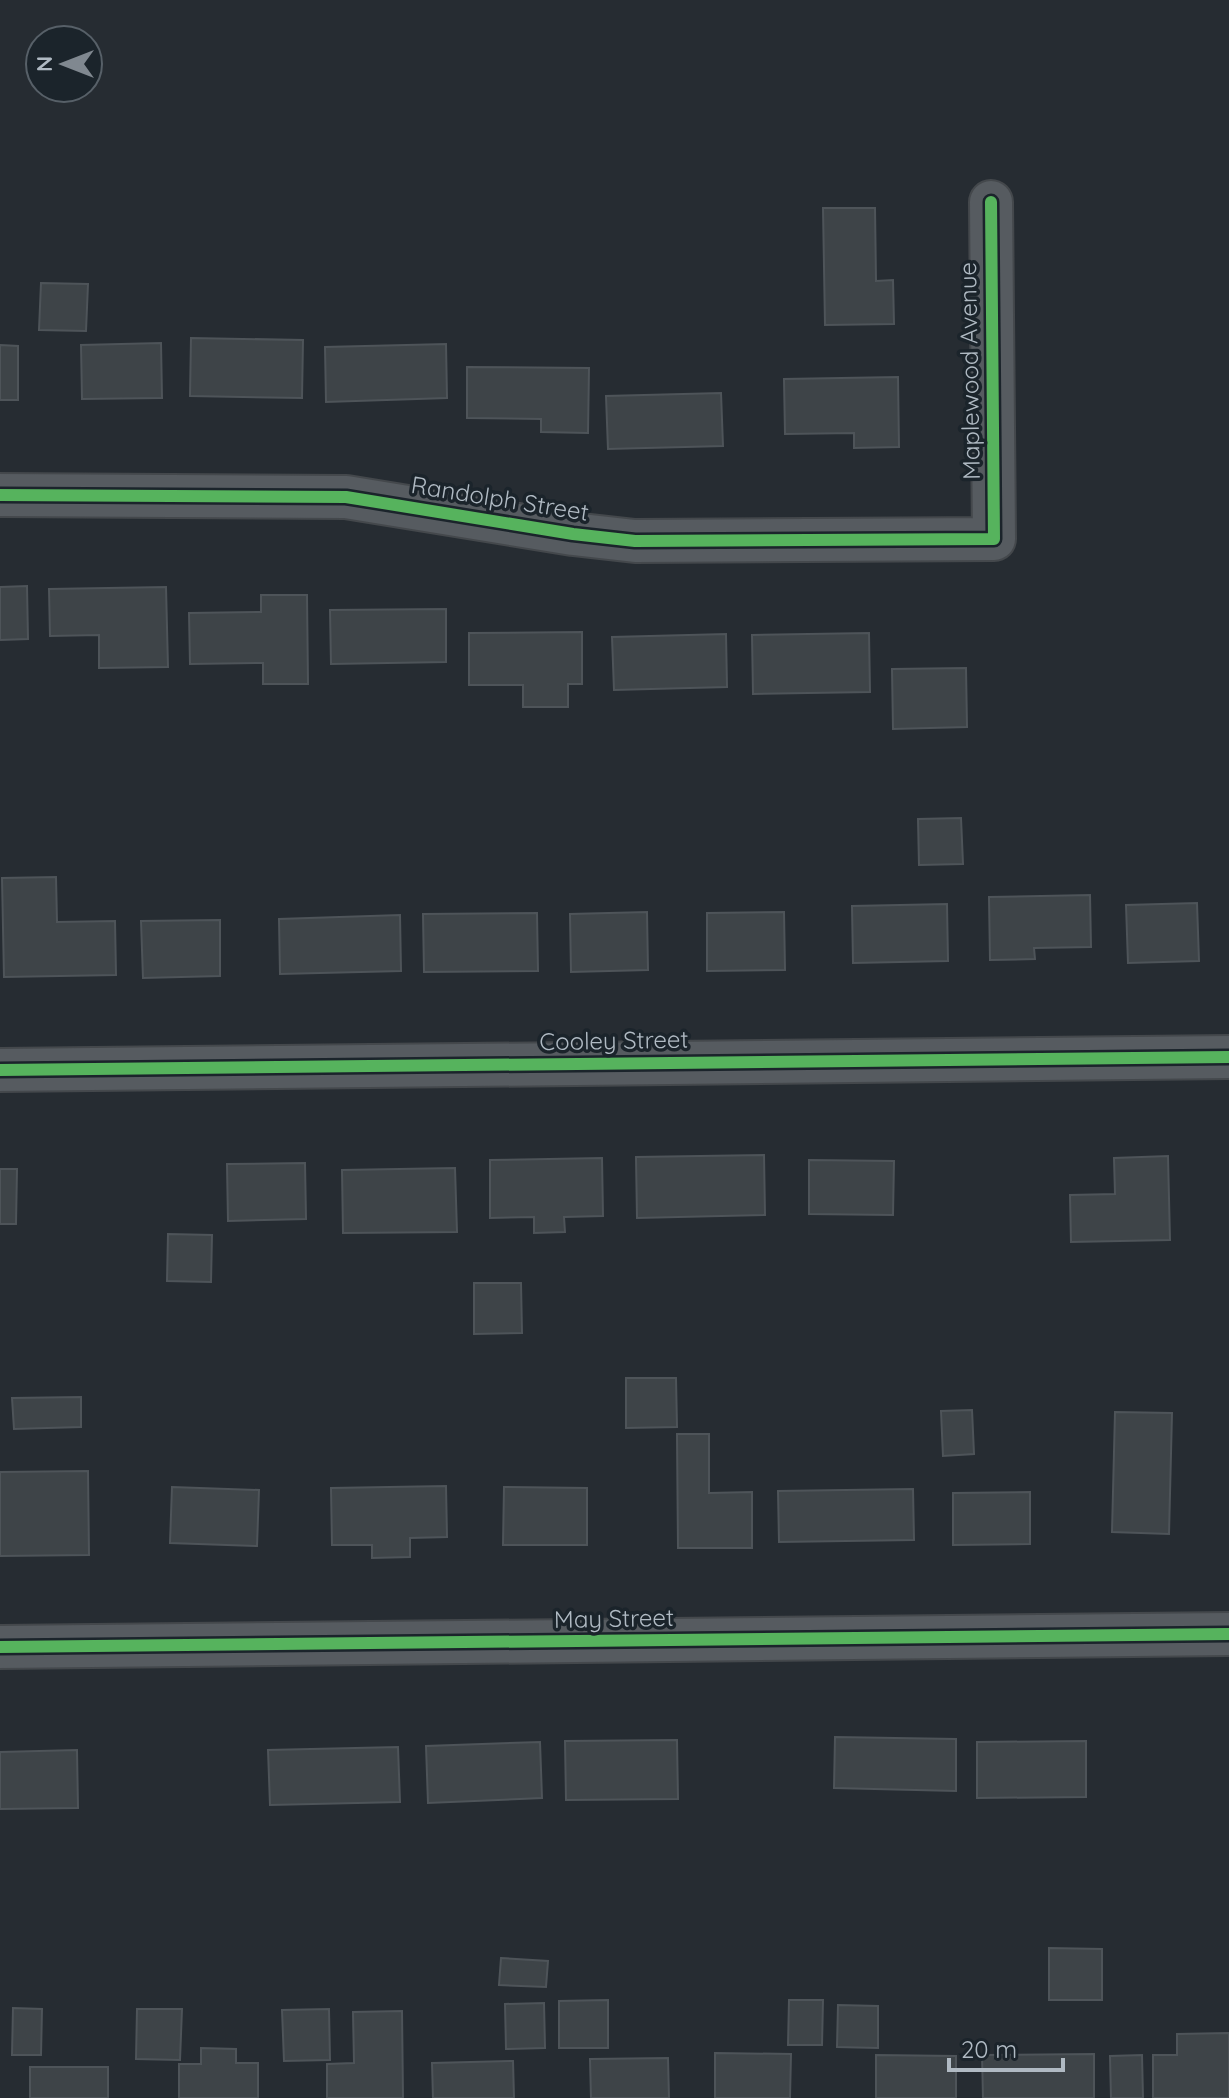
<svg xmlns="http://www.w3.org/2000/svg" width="1229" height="2098" font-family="Quicksand,sans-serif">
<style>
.building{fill:#3e4448;stroke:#4e5459;stroke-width:2}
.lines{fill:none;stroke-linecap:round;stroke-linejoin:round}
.minor-casing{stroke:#44484c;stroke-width:46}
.minor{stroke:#565b60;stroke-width:42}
.cycleway-casing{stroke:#1b242b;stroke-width:17}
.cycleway{stroke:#56b35d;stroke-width:12}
.labels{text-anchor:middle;stroke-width:7;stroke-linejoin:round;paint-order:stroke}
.street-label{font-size:24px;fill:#b0bac3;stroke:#1b242b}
</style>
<rect width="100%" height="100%" fill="#262c32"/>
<g class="building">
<polygon points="823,208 875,208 876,281 893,280 894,324 825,325"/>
<polygon points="41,283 88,284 86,331 39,330"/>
<polygon points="191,338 303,340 302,398 190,396"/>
<polygon points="161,343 162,398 82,399 81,345"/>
<polygon points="446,344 447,398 326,402 325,347"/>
<polygon points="0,345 18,346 18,400 0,400"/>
<polygon points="467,367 589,368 588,433 541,432 541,419 467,418"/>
<polygon points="898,377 899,447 854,448 854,433 785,434 784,379"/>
<polygon points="721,393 723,446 608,449 606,396"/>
<polygon points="27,586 28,639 0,640 0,587"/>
<polygon points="166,587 168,667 99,668 99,635 50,636 49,589"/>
<polygon points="261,595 307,595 308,684 263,684 263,663 190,664 189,613 261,612"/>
<polygon points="446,609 446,662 331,664 330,610"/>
<polygon points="582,632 582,684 568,684 568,707 523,707 523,685 469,685 469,633"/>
<polygon points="869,633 870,692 753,694 752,635"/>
<polygon points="726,634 727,687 614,690 612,637"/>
<polygon points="966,668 967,727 893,729 892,669"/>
<polygon points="961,818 963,864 919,865 918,819"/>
<polygon points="56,877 57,922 115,921 116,975 4,977 2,878"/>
<polygon points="1090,895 1091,947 1034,948 1035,959 990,960 989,897"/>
<polygon points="1197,903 1199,961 1128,963 1126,905"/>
<polygon points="947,904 948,961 853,963 852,906"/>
<polygon points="647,912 648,970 571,972 570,914"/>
<polygon points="784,912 785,970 707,971 707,913"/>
<polygon points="537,913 538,971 424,972 423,914"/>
<polygon points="400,915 401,971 280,974 279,919"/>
<polygon points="220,920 220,976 143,978 141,921"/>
<polygon points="764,1155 765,1215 637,1218 636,1157"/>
<polygon points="1168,1156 1170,1240 1071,1242 1070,1195 1115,1194 1114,1158"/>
<polygon points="602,1158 603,1216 564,1217 565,1232 534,1233 534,1217 490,1218 490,1160"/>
<polygon points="809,1160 894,1161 893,1215 809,1214"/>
<polygon points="305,1163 306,1219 228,1221 227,1164"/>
<polygon points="455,1168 457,1232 343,1233 342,1170"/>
<polygon points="0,1169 17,1169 16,1224 0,1224"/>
<polygon points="168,1234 212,1235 211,1282 167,1281"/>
<polygon points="474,1283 521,1283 522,1333 474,1334"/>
<polygon points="626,1378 676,1378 677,1427 626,1428"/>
<polygon points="81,1397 81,1427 14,1429 12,1398"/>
<polygon points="972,1410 974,1454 943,1456 941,1411"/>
<polygon points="1115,1412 1172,1413 1169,1534 1112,1532"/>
<polygon points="677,1434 709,1434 709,1493 752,1492 752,1548 678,1548"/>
<polygon points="88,1471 89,1555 0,1556 0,1472"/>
<polygon points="446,1486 447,1537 410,1538 410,1557 372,1558 372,1545 332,1545 331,1488"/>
<polygon points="172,1487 259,1490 257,1546 170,1543"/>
<polygon points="504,1487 587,1488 587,1545 503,1545"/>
<polygon points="913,1489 914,1540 779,1542 778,1491"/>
<polygon points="1030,1492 1030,1544 953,1545 953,1493"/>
<polygon points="835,1737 956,1739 956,1791 834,1788"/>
<polygon points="677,1740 678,1799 566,1800 565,1741"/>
<polygon points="1086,1741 1086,1797 977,1798 977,1742"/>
<polygon points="540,1742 542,1798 428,1803 426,1746"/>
<polygon points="398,1747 400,1802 270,1805 268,1750"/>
<polygon points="77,1750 78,1808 0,1809 0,1752"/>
<polygon points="1049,1948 1102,1949 1102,2000 1049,2000"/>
<polygon points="501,1958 548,1961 546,1987 499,1985"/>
<polygon points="608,2000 608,2048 559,2048 559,2001"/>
<polygon points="789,2000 823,2000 822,2045 788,2045"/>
<polygon points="544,2003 545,2048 506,2049 505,2004"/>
<polygon points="838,2005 878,2006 878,2048 837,2047"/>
<polygon points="13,2008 42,2009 41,2055 12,2055"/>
<polygon points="137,2009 182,2009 180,2060 136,2059"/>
<polygon points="329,2009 330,2060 284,2061 282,2010"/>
<polygon points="402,2011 403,2098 327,2098 327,2064 354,2063 353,2012"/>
<polygon points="1229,2033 1229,2098 1153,2098 1153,2055 1177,2055 1177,2034"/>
<polygon points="201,2048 236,2049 236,2063 258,2063 258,2098 179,2098 179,2064 201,2064"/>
<polygon points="715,2053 791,2054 790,2098 715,2098"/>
<polygon points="1094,2054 1094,2098 983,2098 982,2055"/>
<polygon points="876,2055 956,2056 956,2098 876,2098"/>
<polygon points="1142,2055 1143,2098 1111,2098 1110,2056"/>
<polygon points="668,2058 669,2098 591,2098 590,2059"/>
<polygon points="513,2061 514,2098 433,2098 432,2063"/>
<rect x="30" y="2067" width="78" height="31"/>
</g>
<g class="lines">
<defs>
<g id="minor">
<polyline points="0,495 346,497 573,534 635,541 994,539 991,202"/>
<polyline points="0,1070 1229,1057"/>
<polyline points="0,1647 1229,1634"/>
</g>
</defs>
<use href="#minor" class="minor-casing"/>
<use href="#minor" class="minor"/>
<defs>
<g id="cycleway">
<polyline points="0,495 346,497 573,534 635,541 994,539 991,202"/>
<polyline points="0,1070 1229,1057"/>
<polyline points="0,1647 1229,1634"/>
</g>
</defs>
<use href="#cycleway" class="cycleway-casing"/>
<use href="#cycleway" class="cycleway"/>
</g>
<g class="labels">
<g class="street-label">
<text transform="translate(970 371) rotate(-91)" y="8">Maplewood Avenue</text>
<text transform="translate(500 499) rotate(9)" y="8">Randolph Street</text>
<text transform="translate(614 1041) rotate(-1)" y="8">Cooley Street</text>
<text transform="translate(614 1619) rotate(-1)" y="8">May Street</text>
</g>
</g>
<g transform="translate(64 64) rotate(270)"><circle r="38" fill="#1b242b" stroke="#576068" stroke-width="2"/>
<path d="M0-6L14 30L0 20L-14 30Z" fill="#808890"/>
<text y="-12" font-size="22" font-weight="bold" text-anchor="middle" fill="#b0bac3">N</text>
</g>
<path d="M949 2058v12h114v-12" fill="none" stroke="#b0bac3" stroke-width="4"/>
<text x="961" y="2058" font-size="24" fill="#b0bac3" stroke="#1b242b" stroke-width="6" paint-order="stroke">20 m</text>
</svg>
